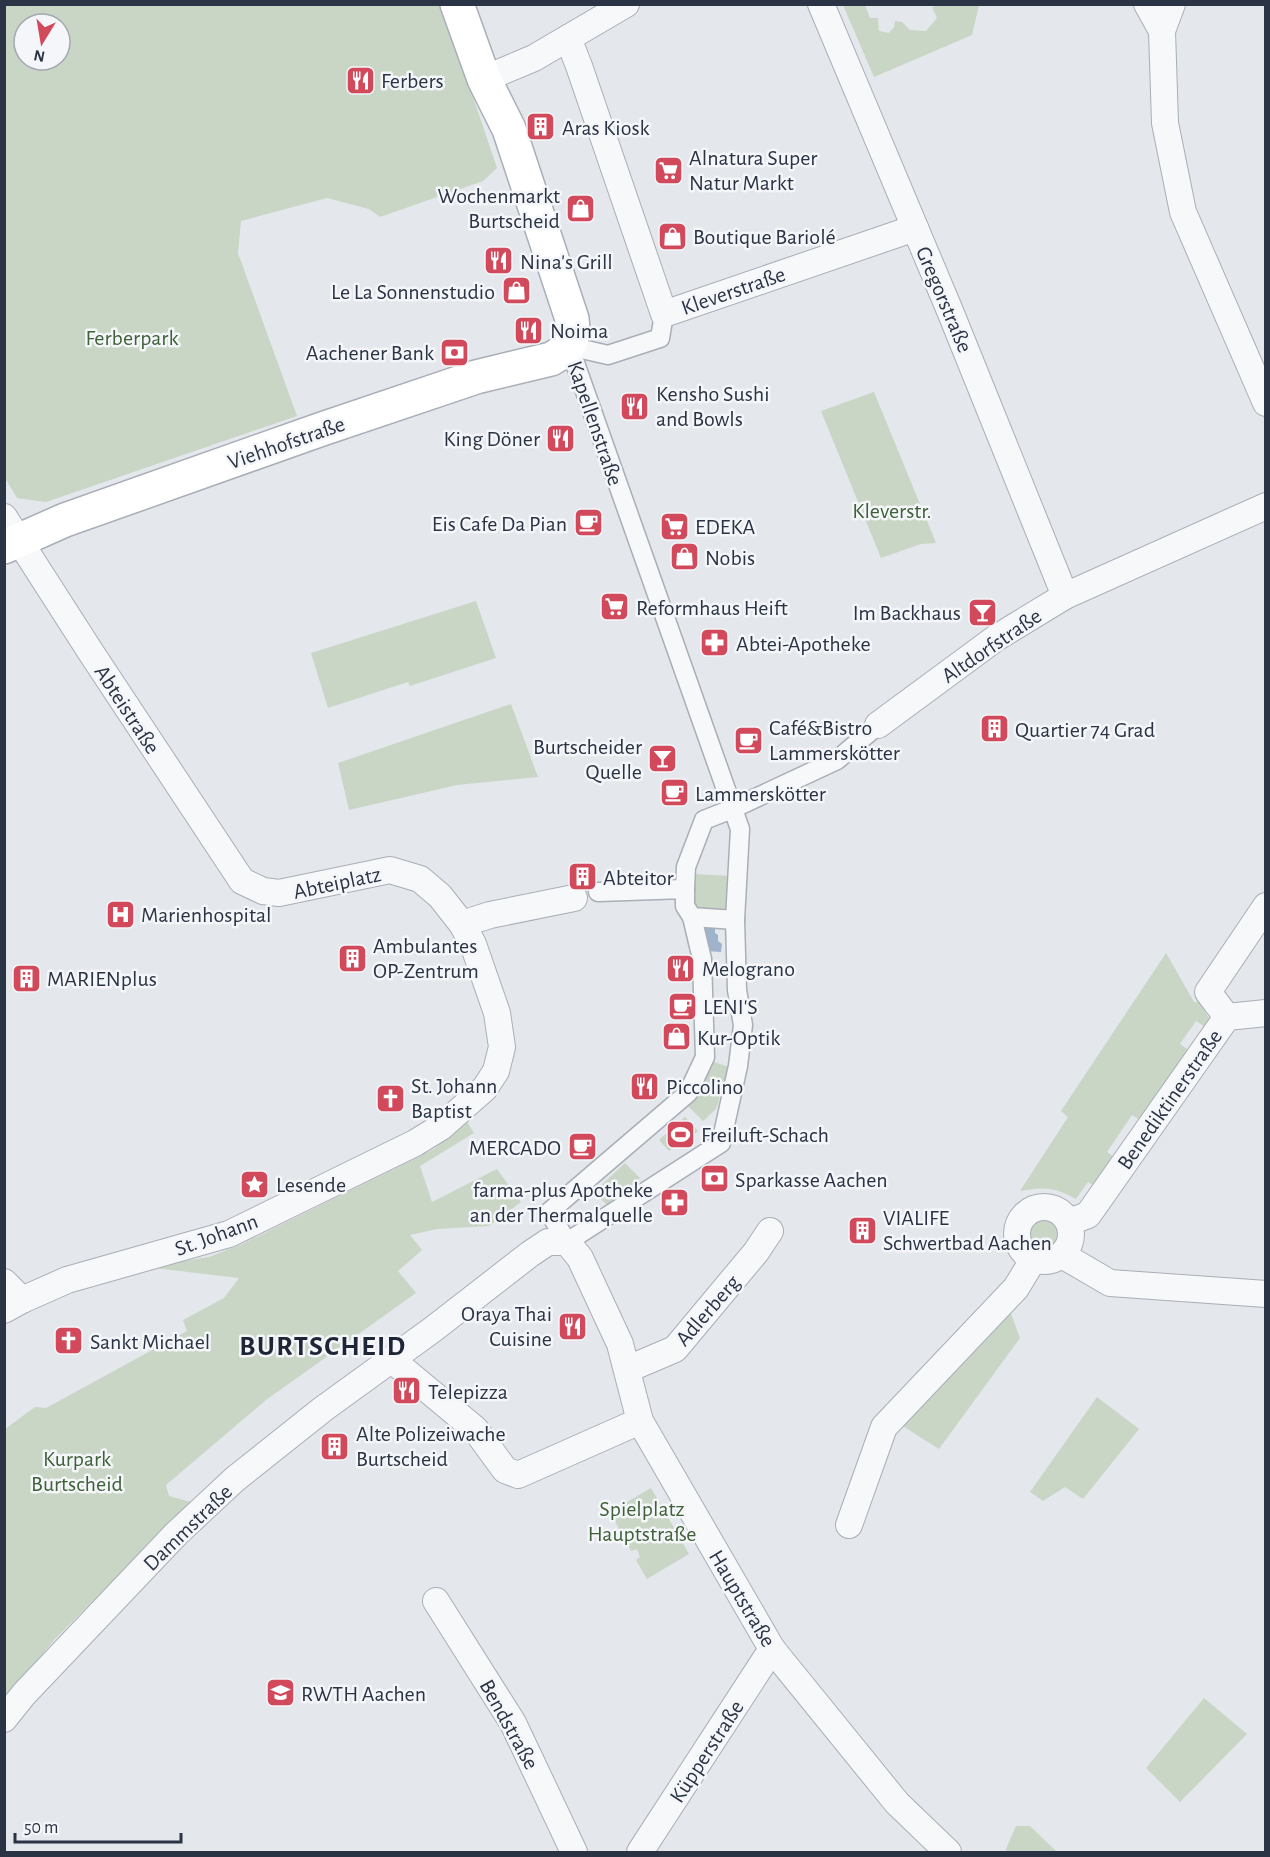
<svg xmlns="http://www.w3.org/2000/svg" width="1270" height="1857" font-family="'Alegreya Sans',sans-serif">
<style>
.green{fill:#c9d6c5;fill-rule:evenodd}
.water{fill:#9fb4cc}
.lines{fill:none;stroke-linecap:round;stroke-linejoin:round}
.pedestrian-casing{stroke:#a9aeb7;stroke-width:21}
.minor-casing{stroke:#a9aeb7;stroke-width:28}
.secondary-casing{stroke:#a9aeb7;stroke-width:36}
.pedestrian{stroke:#f7f8fa;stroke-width:18}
.minor{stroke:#f7f8fa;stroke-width:26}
.secondary{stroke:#fff;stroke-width:33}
.labels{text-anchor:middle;stroke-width:5;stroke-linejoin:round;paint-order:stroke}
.poi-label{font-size:22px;fill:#2b3445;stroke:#f4f6f9;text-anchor:start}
.street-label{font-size:22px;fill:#2b3445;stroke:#f4f6f9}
.park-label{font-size:22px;fill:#3f6138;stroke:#f4f6f9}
.district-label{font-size:28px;font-weight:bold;letter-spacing:1.5px;fill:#1d2536;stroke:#f4f6f9}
</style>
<rect width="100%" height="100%" fill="#e4e7ec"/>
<g class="green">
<path d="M5,5H442L497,168L483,181L380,217L369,209L327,198L241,221L238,253L297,416L46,502L17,498L5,478ZM24,24H60V60H24Z"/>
<polygon points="843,5 865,5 870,18 878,18 879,31 889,33 894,27 895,21 902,22 910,30 926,31 937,18 932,7 940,5 979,5 972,35 874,77"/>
<polygon points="874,392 936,543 921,544 881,558 821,411"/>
<polygon points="476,601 496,658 410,686 408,682 328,708 311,653"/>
<polygon points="511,704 538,777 457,785 349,810 338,763"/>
<polygon points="693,874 732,876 728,911 692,909"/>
<path d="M1166,953L1194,1002H1199L1215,1028L1212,1031L1196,1021L1180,1044L1196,1055L1148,1125L1132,1115L1107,1152L1123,1163L1102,1191L1088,1182L1076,1199C1053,1187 1045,1187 1020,1191L1068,1117L1061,1111Z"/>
<polygon points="711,1061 729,1067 716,1109 703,1121 686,1104"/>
<polygon points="685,1117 698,1131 687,1141 683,1138 669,1151 659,1140"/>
<polygon points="466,1120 474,1133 420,1166 432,1202 497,1169 521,1202 489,1226 437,1229 410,1235 422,1250 398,1271 416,1293 266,1400 166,1485 169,1496 191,1502 54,1640 5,1700 5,1429 35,1407 46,1408 187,1331 183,1320 224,1298 239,1278 146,1267 209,1257 242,1244 434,1149"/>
<polygon points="625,1163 640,1178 609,1207 594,1192"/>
<circle cx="1046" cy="1233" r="20"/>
<polygon points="1010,1311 1020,1338 939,1449 901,1425"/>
<polygon points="1097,1397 1139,1429 1083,1499 1065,1487 1043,1501 1030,1492"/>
<polygon points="651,1488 689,1554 647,1579 636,1560 640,1557 637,1549 631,1551 610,1512"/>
<polygon points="1204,1698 1247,1734 1180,1802 1146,1768"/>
<polygon points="1016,1826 1030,1826 1057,1852 1007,1852 1006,1849"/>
</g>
<polygon class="water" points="701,924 715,925 715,933 718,935 718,941 722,944 721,952 706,951"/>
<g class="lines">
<defs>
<g id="pedestrian">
<polyline points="569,346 740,829 735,920 737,990 743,1025 738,1066 721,1143 567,1242 549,1212 688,1093 705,1057 702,959 692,917"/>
<polyline points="569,346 608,355 660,338 664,314"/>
<polyline points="685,889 686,867 704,820 732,809 837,760 878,725"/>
<polyline points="598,892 685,889 685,906 692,917 735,920"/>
</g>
<g id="minor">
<polyline points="821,4 950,311 1065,596"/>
<polyline points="1147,4 1162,31"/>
<polyline points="1172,4 1162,31 1165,123 1183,212 1266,403"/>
<polyline points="568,38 579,66 664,314 915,228"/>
<polyline points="484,79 534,58 626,4"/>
<polyline points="4,517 90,651 242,881 263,891 279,893 390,870 420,879 440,896 462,924 473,944 497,1013 502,1047 496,1071 485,1088 441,1127 415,1143 229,1234 67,1280 22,1300 4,1310"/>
<polyline points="878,725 996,638 1065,596 1266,506"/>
<polyline points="462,924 490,915 574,898"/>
<polyline points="1227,1017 1208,992 1266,906"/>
<polyline points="1227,1017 1266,1013"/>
<circle cx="1044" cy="1234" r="27"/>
<polyline points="1069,1222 1088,1215 1227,1017"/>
<polyline points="1062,1255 1110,1283 1266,1294"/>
<polyline points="4,1282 22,1300"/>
<polyline points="392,1360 475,1429 505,1470 518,1475 640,1421"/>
<polyline points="628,1369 675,1349 756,1252 770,1231"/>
<polyline points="849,1525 884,1427 1016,1288 1033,1260"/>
<polyline points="436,1601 513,1723 574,1852"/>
<polyline points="4,1719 24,1694 176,1534 235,1479 323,1409 432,1330 530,1254 548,1242 567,1242 580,1258 620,1344 640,1421 772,1649 897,1803 948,1852"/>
<polyline points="640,1852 772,1649"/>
</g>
<path id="secondary" d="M4,547L65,520L322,429L476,377L551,359C571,348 575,341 572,319L509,129L484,79L457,4"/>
</defs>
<use href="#pedestrian" class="pedestrian-casing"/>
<use href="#minor" class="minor-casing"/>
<use href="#secondary" class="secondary-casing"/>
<use href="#pedestrian" class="pedestrian"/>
<use href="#minor" class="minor"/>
<use href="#secondary" class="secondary"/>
</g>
<defs>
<symbol id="restaurant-square" viewBox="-11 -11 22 22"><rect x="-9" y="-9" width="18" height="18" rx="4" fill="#d1495b" stroke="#f4f6f9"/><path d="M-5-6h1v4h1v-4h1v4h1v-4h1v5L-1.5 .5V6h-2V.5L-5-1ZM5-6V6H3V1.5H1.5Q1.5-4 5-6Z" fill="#fff"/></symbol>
<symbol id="building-square" viewBox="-11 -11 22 22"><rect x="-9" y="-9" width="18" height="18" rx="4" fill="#d1495b" stroke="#f4f6f9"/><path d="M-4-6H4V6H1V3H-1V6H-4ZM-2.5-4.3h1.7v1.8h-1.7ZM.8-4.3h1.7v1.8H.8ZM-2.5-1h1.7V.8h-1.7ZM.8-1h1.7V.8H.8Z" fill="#fff"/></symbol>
<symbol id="supermarket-square" viewBox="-11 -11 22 22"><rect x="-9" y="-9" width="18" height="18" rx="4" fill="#d1495b" stroke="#f4f6f9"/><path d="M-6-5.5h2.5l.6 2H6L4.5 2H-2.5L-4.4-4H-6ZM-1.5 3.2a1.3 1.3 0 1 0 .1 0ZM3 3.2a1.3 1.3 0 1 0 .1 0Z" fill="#fff"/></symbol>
<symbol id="shop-square" viewBox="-11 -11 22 22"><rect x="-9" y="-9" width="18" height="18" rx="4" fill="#d1495b" stroke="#f4f6f9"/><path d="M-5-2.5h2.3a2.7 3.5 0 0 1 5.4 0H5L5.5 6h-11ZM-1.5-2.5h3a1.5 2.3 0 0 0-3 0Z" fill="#fff"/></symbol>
<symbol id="bank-square" viewBox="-11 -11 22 22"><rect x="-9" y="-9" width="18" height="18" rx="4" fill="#d1495b" stroke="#f4f6f9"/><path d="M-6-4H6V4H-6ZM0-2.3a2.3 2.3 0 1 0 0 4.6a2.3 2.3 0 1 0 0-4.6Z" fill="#fff"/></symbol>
<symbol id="cafe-square" viewBox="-11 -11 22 22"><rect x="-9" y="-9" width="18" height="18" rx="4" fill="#d1495b" stroke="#f4f6f9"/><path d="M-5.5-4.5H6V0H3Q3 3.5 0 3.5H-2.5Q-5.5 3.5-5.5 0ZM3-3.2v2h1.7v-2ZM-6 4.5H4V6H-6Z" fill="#fff"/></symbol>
<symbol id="bar-square" viewBox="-11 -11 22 22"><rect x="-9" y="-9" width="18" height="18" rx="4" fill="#d1495b" stroke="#f4f6f9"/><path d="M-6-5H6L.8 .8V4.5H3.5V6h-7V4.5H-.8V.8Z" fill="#fff"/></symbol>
<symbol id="pharmacy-square" viewBox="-11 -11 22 22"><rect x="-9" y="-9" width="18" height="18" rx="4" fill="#d1495b" stroke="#f4f6f9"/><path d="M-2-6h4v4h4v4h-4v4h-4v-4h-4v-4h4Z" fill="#fff"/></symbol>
<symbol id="hospital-square" viewBox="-11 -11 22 22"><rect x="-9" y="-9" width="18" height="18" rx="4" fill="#d1495b" stroke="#f4f6f9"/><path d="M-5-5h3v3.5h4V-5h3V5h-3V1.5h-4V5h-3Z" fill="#fff"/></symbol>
<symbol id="church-square" viewBox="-11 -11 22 22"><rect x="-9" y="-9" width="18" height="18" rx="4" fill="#d1495b" stroke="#f4f6f9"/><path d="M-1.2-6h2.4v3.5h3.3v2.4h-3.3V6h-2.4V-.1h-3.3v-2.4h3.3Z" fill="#fff"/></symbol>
<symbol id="stadium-square" viewBox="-11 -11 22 22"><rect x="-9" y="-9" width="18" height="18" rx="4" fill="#d1495b" stroke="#f4f6f9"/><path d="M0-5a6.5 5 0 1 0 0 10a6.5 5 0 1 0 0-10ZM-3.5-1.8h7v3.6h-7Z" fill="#fff"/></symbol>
<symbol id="sight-square" viewBox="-11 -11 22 22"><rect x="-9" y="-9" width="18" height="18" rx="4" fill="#d1495b" stroke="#f4f6f9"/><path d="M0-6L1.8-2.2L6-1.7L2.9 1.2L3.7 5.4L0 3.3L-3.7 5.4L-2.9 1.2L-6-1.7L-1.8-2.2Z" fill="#fff"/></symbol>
<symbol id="university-square" viewBox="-11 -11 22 22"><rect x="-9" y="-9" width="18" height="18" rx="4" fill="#d1495b" stroke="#f4f6f9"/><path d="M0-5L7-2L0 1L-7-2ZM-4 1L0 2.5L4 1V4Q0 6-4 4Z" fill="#fff"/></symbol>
</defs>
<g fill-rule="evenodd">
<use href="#restaurant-square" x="344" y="64" width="33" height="33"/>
<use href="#building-square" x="524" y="110" width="33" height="33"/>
<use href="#supermarket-square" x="652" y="154" width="33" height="33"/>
<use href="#shop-square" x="564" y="192" width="33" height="33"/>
<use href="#shop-square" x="656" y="220" width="33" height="33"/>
<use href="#restaurant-square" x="482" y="244" width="33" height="33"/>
<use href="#shop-square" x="500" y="274" width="33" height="33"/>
<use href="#restaurant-square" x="512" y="314" width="33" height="33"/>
<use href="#bank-square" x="438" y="336" width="33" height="33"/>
<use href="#restaurant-square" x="618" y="390" width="33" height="33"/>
<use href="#restaurant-square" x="544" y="422" width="33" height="33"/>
<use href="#cafe-square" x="572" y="506" width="33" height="33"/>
<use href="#supermarket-square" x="658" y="510" width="33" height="33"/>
<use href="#shop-square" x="668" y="540" width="33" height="33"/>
<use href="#supermarket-square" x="598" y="590" width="33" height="33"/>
<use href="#bar-square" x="966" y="596" width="33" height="33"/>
<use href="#pharmacy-square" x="698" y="626" width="33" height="33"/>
<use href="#building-square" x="978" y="712" width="33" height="33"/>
<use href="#cafe-square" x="732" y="724" width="33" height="33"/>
<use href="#bar-square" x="646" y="742" width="33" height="33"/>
<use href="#cafe-square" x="658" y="776" width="33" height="33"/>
<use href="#building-square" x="566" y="860" width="33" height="33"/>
<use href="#hospital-square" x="104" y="898" width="33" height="33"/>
<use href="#building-square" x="336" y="942" width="33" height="33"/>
<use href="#restaurant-square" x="664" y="952" width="33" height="33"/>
<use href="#building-square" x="10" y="962" width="33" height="33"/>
<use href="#cafe-square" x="666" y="990" width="33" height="33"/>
<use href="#shop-square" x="660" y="1020" width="33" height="33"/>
<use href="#restaurant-square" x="628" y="1070" width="33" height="33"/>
<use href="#church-square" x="374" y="1082" width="33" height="33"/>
<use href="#stadium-square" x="664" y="1118" width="33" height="33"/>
<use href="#cafe-square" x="566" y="1130" width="33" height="33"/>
<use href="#bank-square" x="698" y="1162" width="33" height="33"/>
<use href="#sight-square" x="238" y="1168" width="33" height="33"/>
<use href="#pharmacy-square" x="658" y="1186" width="33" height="33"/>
<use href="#building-square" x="846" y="1214" width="33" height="33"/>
<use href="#restaurant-square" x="556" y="1310" width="33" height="33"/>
<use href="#church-square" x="52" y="1324" width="33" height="33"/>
<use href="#restaurant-square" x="390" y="1374" width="33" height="33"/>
<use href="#building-square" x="318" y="1430" width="33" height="33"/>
<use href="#university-square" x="264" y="1676" width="33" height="33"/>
</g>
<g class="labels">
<g class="poi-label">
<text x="381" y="88">Ferbers</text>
<text x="562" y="135">Aras Kiosk</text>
<text x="689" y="165">Alnatura Super<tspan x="689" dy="25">Natur Markt</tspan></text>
<text x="560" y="203" text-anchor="end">Wochenmarkt<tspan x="560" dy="25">Burtscheid</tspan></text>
<text x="693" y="244">Boutique Bariolé</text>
<text x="520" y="269">Nina's Grill</text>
<text x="495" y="299" text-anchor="end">Le La Sonnenstudio</text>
<text x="550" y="338">Noima</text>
<text x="434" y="360" text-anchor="end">Aachener Bank</text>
<text x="656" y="401">Kensho Sushi<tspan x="656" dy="25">and Bowls</tspan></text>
<text x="540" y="446" text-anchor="end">King Döner</text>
<text x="567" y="531" text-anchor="end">Eis Cafe Da Pian</text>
<text x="695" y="534">EDEKA</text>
<text x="705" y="565">Nobis</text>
<text x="636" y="615">Reformhaus Heift</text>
<text x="961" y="620" text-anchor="end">Im Backhaus</text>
<text x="736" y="651">Abtei-Apotheke</text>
<text x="769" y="735">Café&amp;Bistro<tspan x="769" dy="25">Lammerskötter</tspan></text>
<text x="1015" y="737">Quartier 74 Grad</text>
<text x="642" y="754" text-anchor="end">Burtscheider<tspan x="642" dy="25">Quelle</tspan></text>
<text x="695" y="801">Lammerskötter</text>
<text x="603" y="885">Abteitor</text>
<text x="141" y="922">Marienhospital</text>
<text x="373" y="953">Ambulantes<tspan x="373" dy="25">OP-Zentrum</tspan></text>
<text x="702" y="976">Melograno</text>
<text x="47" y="986">MARIENplus</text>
<text x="703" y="1014">LENI'S</text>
<text x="697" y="1045">Kur-Optik</text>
<text x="411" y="1093">St. Johann<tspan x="411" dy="25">Baptist</tspan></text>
<text x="666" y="1094">Piccolino</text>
<text x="701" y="1142">Freiluft-Schach</text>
<text x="561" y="1155" text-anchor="end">MERCADO</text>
<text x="735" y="1187">Sparkasse Aachen</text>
<text x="276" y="1192">Lesende</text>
<text x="653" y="1197" text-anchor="end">farma-plus Apotheke<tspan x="653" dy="25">an der Thermalquelle</tspan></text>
<text x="883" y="1225">VIALIFE<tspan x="883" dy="25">Schwertbad Aachen</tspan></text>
<text x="552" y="1321" text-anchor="end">Oraya Thai<tspan x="552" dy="25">Cuisine</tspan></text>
<text x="90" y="1349">Sankt Michael</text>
<text x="428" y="1399">Telepizza</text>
<text x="356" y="1441">Alte Polizeiwache<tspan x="356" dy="25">Burtscheid</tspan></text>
<text x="301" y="1701">RWTH Aachen</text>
</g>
<g class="street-label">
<text transform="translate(733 290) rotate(-19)" y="8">Kleverstraße</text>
<text transform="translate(945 299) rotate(67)" y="8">Gregorstraße</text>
<text transform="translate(596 423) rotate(71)" y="8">Kapellenstraße</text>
<text transform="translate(286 442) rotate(-19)" y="8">Viehhofstraße</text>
<text transform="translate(991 645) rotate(-34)" y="8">Altdorfstraße</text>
<text transform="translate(128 709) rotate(57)" y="8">Abteistraße</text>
<text transform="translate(337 882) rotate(-12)" y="8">Abteiplatz</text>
<text transform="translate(1169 1099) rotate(-55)" y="8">Benediktinerstraße</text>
<text transform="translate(216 1234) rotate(-20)" y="8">St. Johann</text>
<text transform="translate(707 1310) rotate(-49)" y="8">Adlerberg</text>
<text transform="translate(187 1527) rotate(-44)" y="8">Dammstraße</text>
<text transform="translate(743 1598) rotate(59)" y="8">Hauptstraße</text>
<text transform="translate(510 1724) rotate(61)" y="8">Bendstraße</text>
<text transform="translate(706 1751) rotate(-57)" y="8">Küpperstraße</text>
</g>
<g class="park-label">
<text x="132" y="345">Ferberpark</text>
<text x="892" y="518">Kleverstr.</text>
<text x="77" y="1466">Kurpark<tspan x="77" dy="25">Burtscheid</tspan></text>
<text x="642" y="1516">Spielplatz<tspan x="642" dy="25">Hauptstraße</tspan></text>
</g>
<g class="district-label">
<text x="323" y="1355">BURTSCHEID</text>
</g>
</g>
<rect width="1270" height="1857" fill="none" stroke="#2b3445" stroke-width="12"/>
<g transform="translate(42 42) rotate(191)"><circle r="28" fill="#f4f6f9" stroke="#a4a8b1" stroke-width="1.5"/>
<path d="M0-4.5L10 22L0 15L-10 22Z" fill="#d1495b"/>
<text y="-9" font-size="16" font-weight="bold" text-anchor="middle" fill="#2b3445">N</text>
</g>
<path d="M15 1833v9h166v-9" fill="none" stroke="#2b3445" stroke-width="3"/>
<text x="24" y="1833" font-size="18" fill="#2b3445" stroke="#f4f6f9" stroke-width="4.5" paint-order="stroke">50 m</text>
</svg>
